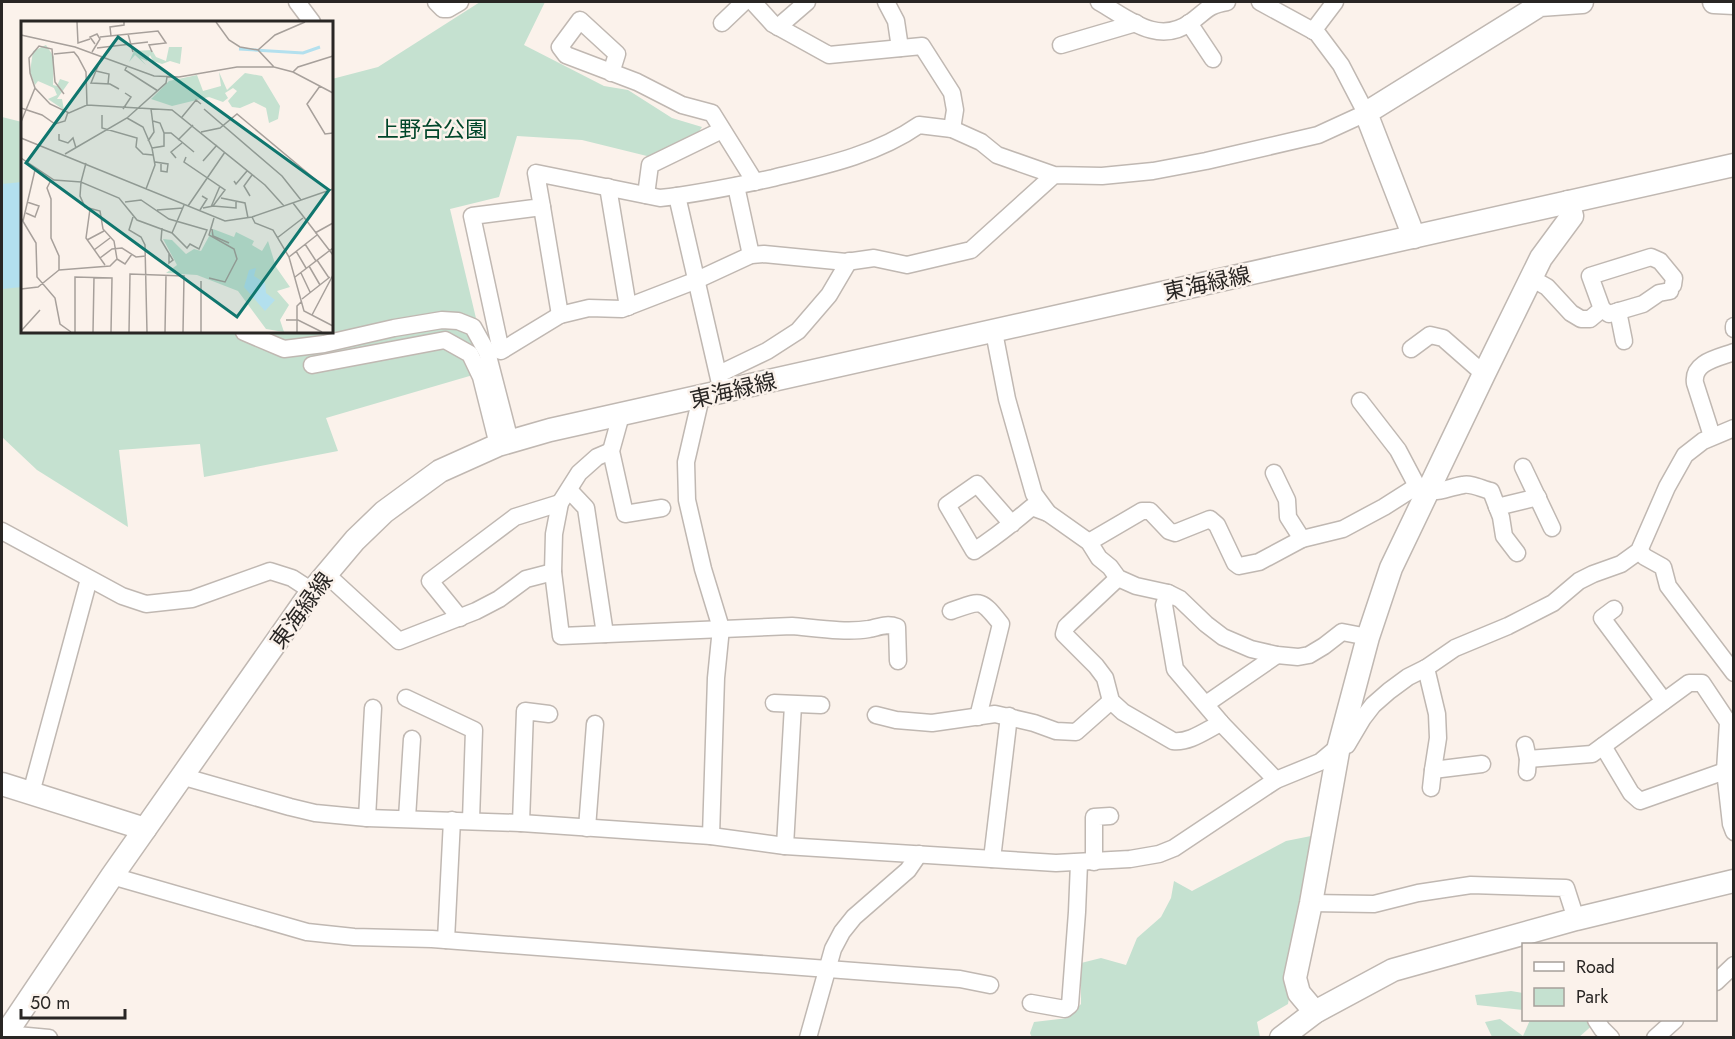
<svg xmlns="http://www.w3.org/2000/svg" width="1735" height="1039" font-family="Jost,'Noto Sans JP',sans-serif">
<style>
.green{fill:#c5e1d0}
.water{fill:#b3e0ee}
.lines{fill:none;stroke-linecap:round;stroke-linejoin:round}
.street-casing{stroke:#c0b8b2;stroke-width:19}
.secondary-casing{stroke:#c0b8b2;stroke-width:25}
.street{stroke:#fff;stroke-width:16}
.secondary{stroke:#fff;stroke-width:22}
.labels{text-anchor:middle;stroke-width:5;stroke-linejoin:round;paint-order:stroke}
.park-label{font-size:22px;fill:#00462a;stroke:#fbf2eb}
.street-label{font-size:22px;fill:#292624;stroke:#fbf2eb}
.inset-river{fill:none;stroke:#b3e0ee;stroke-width:3}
.inset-road{fill:none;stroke:#a7a09b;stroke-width:1.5}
.view{fill:#0f766e;fill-opacity:0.15;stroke:#0f766e;stroke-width:3}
.inset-edge{fill:none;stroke:#292624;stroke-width:3}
</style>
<rect width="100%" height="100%" fill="#fbf2eb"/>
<g class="green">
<polygon points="480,2 545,2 524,45 604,86 628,90 672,118 702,127 698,133 651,157 582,140 517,136 499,197 450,209 480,335 473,375 326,418 338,451 204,477 200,444 119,450 128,527 37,470 2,437 2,117 22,122 22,332 332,332 332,79 378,67"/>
<polygon points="1316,835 1288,1004 1257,1022 1260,1037 1032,1038 1030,1033 1034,1022 1068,1018 1081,1004 1081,963 1101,958 1126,965 1137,938 1161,917 1171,898 1174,881 1192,891 1286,841"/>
<polygon points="1511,991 1523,993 1523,1010 1477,1005 1475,995"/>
<polygon points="1500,1019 1523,1036 1530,1020 1596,1020 1596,1022 1578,1038 1492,1037 1485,1022"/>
</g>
<polygon class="water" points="22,182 22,287 2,289 2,184"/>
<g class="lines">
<defs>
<g id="street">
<polyline points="297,2 312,22"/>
<polyline points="436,2 443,9 448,9 460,2"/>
<polyline points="753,2 773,24 829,55 922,46 952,93 955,110 952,129"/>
<polyline points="886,2 896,21 900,48"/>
<path d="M1099,2C1129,19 1158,46 1191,22C1206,11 1208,5 1227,2"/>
<polyline points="722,23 744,2"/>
<polyline points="1189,23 1213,59"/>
<polyline points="778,27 807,2"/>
<polyline points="1313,31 1335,2"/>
<polyline points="1061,45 1136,23"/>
<polyline points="611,73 617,54 580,20 560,47 566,55 637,82 682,105 712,113 755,182"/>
<path d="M1054,175L971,250L907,265L874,258L846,262L764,254L751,255L697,280L622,309L589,308L560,315L501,351L472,216L542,207L536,173L660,198C698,194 736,186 773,178C823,166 876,155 919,125L952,129L981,142L997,155L1054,175L1102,176L1153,171L1206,161L1318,135L1366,113L1341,65L1317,33L1260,2"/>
<polyline points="736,186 751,255"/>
<polyline points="608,187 628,307"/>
<polyline points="646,195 650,165 722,130"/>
<polyline points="677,196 722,392"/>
<polyline points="542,207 560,315"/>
<polyline points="1531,278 1547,287 1571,313 1581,319 1590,319 1602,309 1590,276 1651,257 1660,261 1674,278 1673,285"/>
<polyline points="1602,309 1609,314 1643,304 1659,293 1670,291"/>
<polyline points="1618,311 1624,341"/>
<polyline points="1734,326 1734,329"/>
<polyline points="244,332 284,349 324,344 394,328 442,320 458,321 473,327 487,352 510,441"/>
<polyline points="994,332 1007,399 1034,494 1048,513 1089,542 1099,558 1110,567 1118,578 1136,586 1168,593 1180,599 1206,624 1223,637 1251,649 1277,655 1298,657 1309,655 1324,646 1342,632 1368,637"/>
<polyline points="1411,349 1430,335 1443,338 1484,374"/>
<polyline points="312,365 445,340 470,354 481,377 498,445"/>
<polyline points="719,374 767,351 798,331 829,295 849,261"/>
<polyline points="701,397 686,462 687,500 703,569 721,628 716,678 711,836"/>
<polyline points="1360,401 1398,450 1417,486"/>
<polyline points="621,415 611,451 625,514 662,508"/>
<path d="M1712,436L1695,383C1692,362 1718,358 1734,352"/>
<path d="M611,451L597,457L579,473L560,503L554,534L553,572L561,636L792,626C815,628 846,633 869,629C879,627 887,623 897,627L898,661"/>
<polyline points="1523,467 1552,528"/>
<polyline points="1274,473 1287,500 1288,517 1302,539"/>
<polyline points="569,490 586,508 605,634"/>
<polyline points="1497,507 1538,497"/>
<path d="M1012,524L977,484L947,505L974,551C994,538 1013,523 1032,507L1048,513"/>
<polyline points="2,531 122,596 146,604 192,599 270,571 292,578 312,591"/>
<path d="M1089,542L1142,511H1150L1169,531L1175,533L1210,519L1217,525L1235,563L1239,566L1259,562L1302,539L1343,529L1384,507L1417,486C1435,497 1444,488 1463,485C1471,483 1482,489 1491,491L1501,517L1504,536L1517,553"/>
<polyline points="1639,551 1645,557 1663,567 1668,586 1734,673"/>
<polyline points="326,574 399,641 476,611 499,599 526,579 553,572"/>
<path d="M1118,578L1069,624L1066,627L1064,634L1096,666L1105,678L1111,701L1123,712L1173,741C1190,743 1206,730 1221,723"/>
<polyline points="1168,593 1164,605 1175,669 1221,723 1276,780"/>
<polyline points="1614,609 1602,618 1664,701"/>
<path d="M951,611C982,600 980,598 1001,624L978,717"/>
<polyline points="460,618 430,581 515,517 560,503"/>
<polyline points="1426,668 1437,714 1438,738 1433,770 1482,764"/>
<polyline points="406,698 474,730 471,820"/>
<polyline points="774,703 821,705"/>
<polyline points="1206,704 1277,655"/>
<polyline points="876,715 896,720 932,723 995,714 1034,723 1056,731 1076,732 1111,701"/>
<polyline points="1525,745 1528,759 1527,772"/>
<polyline points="1603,746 1631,793 1640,801 1725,771"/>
<polyline points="1528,759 1592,754 1689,683 1702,683 1728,722 1725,771 1731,824 1734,832"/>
<polyline points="181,776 290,807 315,813 367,818 521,823 711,836 785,846 1056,863 1130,859 1159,854 1174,848 1276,780 1320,762 1339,746 1347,745 1363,718 1373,705 1389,691 1408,677 1426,668 1455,648 1508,626 1553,603 1579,581 1593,574 1621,564 1639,551 1667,487 1685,455 1703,441 1734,428"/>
<polyline points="1431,788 1433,770"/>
<polyline points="31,793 89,579"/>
<polyline points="367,818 373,708"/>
<polyline points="407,818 412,739"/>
<polyline points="521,823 525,711 549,714"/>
<polyline points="587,828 595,724"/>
<polyline points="785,846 793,705"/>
<polyline points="992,859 1009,716"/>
<polyline points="1094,862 1094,817 1110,816"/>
<polyline points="112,876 307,932 354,937 432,939 960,979 990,985"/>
<polyline points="1311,903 1374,904 1418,893 1471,885 1566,888 1576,919"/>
<polyline points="446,940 452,820"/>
<polyline points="1716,982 1734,965"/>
<polyline points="1031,1003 1065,1009 1070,1005 1077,912 1079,863"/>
<polyline points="1596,1020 1602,1029 1611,1038"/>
<polyline points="6,1034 49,1038"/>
<polyline points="808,1038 833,949 842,932 854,917 908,870 919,854"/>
<polyline points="1655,1038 1675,1020"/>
</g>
<g id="secondary">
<polyline points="1714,2 1734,3"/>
<polyline points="1414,237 1366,113 1540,5 1582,2"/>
<polyline points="2,784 145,829"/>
<polyline points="1315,1012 1299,993 1295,978 1311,903 1339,746 1368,637 1391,568 1484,374 1541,258 1572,216 1568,202"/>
<polyline points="3,1038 112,876 312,591 355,540 384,512 440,471 498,445 550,430 1734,165"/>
<polyline points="1281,1038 1315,1012 1393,970 1576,919 1734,881"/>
</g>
</defs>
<use href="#street" class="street-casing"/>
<use href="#secondary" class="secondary-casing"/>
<use href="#street" class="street"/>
<use href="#secondary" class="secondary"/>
</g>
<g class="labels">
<g class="park-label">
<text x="432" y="137">上野台公園</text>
</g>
<g class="street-label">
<text transform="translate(1207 283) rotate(-12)" y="8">東海緑線</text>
<text transform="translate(733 390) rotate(-13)" y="8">東海緑線</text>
<text transform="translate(301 610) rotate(-54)" y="8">東海緑線</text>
</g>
</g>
<g transform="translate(21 21)">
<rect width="312" height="312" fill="#fbf2eb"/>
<path d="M25,24L33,36L32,64L36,65L39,58L48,61L36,78H41L43,89L27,78L36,74L33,67L17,60L14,64L9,51L12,30ZM148,26H161L159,43L149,40L141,43L132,40L129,34L126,40L119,37L125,44L114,34L108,41L113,30L131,29L135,36L145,40ZM198,51L206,69L224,52L241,55L259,85L257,98L248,102L245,87L233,81L219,87L211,86L207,80L216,70L212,67L204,72L207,77L202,81L188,76L151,85L130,78L148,60L176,54L182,70L200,65ZM192,208L213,216L215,211L233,220L231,224L241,230L247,220L255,246L269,266L256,270L268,284L259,299L263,311L245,308L217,270L176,254L145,252L156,244L142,218L151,219L165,233L173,228L180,230Z" fill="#c5e1d0"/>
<path d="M235,247L233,255L244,262L245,272L254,279L244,290L223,266L228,249Z" fill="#b3e0ee"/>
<path class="inset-river" d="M218,28L282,32L299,26"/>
<path class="inset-road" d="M56,1L57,22L69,18M195,1L208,19L219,26L237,29L253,46M107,13L112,31M0,14L54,26L133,55L158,56L216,46H253L272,51L312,72M90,15L89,6L103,4V1M79,16L137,10L145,22L128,24L131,31M76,27L127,21M237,29L254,14L284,1M71,31L79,18L76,13L69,16L74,23M33,33L53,31L57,36L65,51L66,84M81,35L70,62L89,63L98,68M106,45L104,49L137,70M75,50L88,53L87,63M272,51L277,46L312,35M299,65L286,83L304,113L312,112M43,73L34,61L31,28L18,25L8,37L9,52L14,67L29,83L48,92L66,84L151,89L244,164L263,185M0,87L21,94L34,103L44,100L47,91M102,88L110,76L104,72M183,88L261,155L280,179M81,94V107L116,117L115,126L122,133L132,134M161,96L175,79L180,83M106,97L122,106L131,127L134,144L125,168M0,101L14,67M180,111L199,107L216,93L307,169M143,112H150L173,131M38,113V119L47,122L52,117L55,127M0,117L204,200L231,196L312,168M157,119L172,104M127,120L133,111L130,88M131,127L143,125V112L139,102L132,100M44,133L106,97L145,62L146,56M165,136L163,141L204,169L192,185L182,187M0,137L33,159L60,161L65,142M155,137L150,131L161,122M182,140L196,124M134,141L147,143L146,151L140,150V143M213,160L215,163L226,150M229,175L223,165L231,154M200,177L224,182L227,197M272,182L312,234M167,185L204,131M192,185L215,187V180M190,186L199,165M69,188L65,217L84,244M136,189L162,187M179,189L186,178L181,175M5,192L14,196L18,185L6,181M112,196L108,209L120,216L124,224L126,311M231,196L234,202L252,209L268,236L283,290L312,305M0,197L15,222L16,256L34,277L39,303L50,311M2,200L14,149M141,207L140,219L152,239L148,242V233M191,208L192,215L208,222M151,212L163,184M294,212L312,202M256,217L282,197M66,219L83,210M284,223L295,240M73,229L89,217M275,230L285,247M268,236L296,214M79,237L91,228L101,227L115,236L125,235M96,238L104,243L111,233M296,239L308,257M288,245L299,264M38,249L89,245L96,238L93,220L82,208L79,190L64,186L59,175L60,161L98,177L116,199L151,212L166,227L169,223L178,228L186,209L148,198L120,179L104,181M280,252L289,271M274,256L312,227M188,257L204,261L216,238L213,228L188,214L193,197M0,268L17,266L38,249V235L30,217V178L26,167L30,159M281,278L309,256M291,294L312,254M265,299H277L301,311M0,310L19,289M54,311V256L91,257L90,311M72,311L73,256M108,311L109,253L163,255L162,311M144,311L145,254M180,311V260M276,311V285L281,280"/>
<path class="view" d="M97,16L308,169L216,296L5,142Z"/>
<rect width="312" height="312" class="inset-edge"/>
</g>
<rect width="1735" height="1039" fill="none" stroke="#292624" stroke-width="6"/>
<rect x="1522" y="943" width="195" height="78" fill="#fbf2eb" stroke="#a7a09b" stroke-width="1.5"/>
<rect x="1534" y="962" width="30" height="9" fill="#ffffff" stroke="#a7a09b" stroke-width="1.5"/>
<text x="1576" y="973" font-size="18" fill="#292624">Road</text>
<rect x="1534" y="988" width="30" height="18" fill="#c5e1d0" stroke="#a7a09b" stroke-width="1.5"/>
<text x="1576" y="1003" font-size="18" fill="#292624">Park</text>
<path d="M21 1009v9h104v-9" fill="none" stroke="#292624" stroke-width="3"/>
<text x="30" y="1009" font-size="18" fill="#292624" stroke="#fbf2eb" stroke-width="4.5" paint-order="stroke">50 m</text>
</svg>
